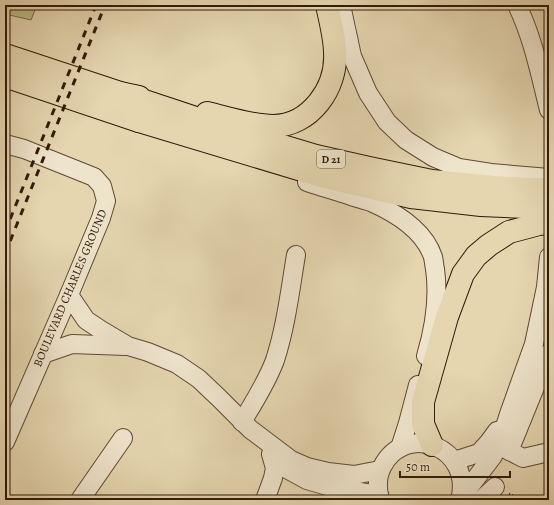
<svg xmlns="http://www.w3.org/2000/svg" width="554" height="505" font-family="Alegreya,serif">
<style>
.green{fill:#bdbb86;stroke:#786a47}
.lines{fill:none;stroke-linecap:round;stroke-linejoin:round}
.minor-casing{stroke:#5f4932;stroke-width:20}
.major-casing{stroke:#321a08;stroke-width:24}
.highway-casing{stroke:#321a08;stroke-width:24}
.path{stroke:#321a08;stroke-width:2.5;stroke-dasharray:1 2;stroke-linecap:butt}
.minor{stroke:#eee4cc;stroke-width:18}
.major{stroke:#e5d6b0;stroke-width:22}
.highway{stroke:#e5d6b0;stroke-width:22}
.rail{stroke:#321a08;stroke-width:3;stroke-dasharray:7 7;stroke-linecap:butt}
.labels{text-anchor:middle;stroke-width:3.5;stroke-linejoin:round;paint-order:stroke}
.shield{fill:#eee4cc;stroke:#6a5743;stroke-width:1}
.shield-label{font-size:11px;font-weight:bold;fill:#321a08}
.street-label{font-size:12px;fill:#321a08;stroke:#eee4cc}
</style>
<rect width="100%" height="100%" fill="#e5d6b0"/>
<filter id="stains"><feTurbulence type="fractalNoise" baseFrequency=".005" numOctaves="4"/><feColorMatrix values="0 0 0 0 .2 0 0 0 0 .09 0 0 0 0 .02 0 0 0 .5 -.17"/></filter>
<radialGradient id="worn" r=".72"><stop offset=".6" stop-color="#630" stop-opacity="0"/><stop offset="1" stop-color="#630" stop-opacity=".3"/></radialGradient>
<polygon class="green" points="5,5 37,5 31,20 5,14"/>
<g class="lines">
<defs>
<g id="minor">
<polyline points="341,5 352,56 368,93 387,122 406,140 433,157 459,168 491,173 549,178"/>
<path d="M517,5C533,38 540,74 549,110"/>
<polyline points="5,145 9,145 24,149 94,177 102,186 106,201 101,218 69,295 5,442"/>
<path d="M307,182C322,187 336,191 351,196C357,198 364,200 371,202C396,213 424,230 433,257C434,261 434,265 435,269C439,297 434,329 426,356"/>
<polyline points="69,295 86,320 101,330 128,346 148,352 177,364 199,379 219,398 250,429 291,460 307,467 328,472 354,475 380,470"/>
<polyline points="43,354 72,344 125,346"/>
<path d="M242,422C254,402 267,382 275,360C286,326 290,291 296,255"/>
<polyline points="498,445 523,458 549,452"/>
<polyline points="400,448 408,423 418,385"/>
<polyline points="509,451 549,353"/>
<polyline points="454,461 479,453 489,442 497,431"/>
<polyline points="285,468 307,480 334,488 379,495"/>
<polyline points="460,499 493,456 503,433 509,414 534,344 546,287 549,257"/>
<polyline points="80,500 123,438"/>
<polyline points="265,500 273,478 275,468 271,454"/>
<path d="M380,500C377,489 377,477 382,467C406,420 474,448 460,500"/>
<polyline points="481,500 495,487"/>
</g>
<g id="major">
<polyline points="5,55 120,93 139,97"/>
<polyline points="5,76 139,121"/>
<path d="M207,113C228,118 252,126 273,126C310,126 337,88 335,53C335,38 330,20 327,5"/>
</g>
<g id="highway">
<polyline points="120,93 259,139 316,156 369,168 432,181 494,187 527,189 549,189"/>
<polyline points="139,121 325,177 411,197 481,205 549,208"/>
<polyline points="432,445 423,424 423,402 447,317 463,274 476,256 489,245 509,232 539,224 549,223"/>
</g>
</defs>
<use href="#minor" class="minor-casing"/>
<use href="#major" class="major-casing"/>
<use href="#highway" class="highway-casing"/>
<polyline class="path" points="509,494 522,500"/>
<use href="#minor" class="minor"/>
<use href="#major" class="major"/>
<use href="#highway" class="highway"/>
<g class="rail">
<polyline points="5,232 96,5"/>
<polyline points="5,254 105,5"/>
</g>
</g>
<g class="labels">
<rect class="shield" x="317" y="150" width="28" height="18" rx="3"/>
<g class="shield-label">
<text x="331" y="163">D 21</text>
</g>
<g class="street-label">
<text transform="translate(70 288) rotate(-67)" y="4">BOULEVARD CHARLES GROUND</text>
</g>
</g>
<rect width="554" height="505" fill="none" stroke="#e5d6b0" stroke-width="20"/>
<rect x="6" y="6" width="542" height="493" fill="none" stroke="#321a08" stroke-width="2"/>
<rect x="10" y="10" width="534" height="485" fill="none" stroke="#321a08"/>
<path d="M400 471v6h110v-6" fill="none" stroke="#321a08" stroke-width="2"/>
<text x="406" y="471" font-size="12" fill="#321a08" stroke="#eee4cc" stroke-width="3" paint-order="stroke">50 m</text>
<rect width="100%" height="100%" filter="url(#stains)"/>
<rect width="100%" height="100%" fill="url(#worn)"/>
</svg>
